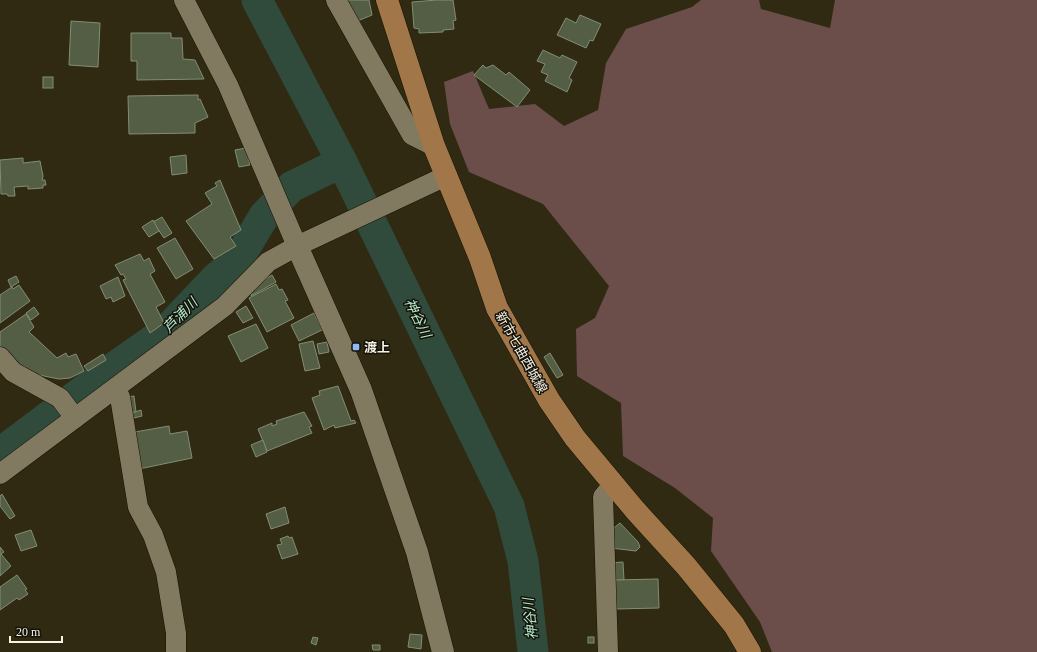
<svg xmlns="http://www.w3.org/2000/svg" width="1037" height="652" font-family="'Times New Roman','Noto Sans JP',serif">
<style>
.forest{fill:#6b4e4a}
.lines{fill:none;stroke-linecap:round;stroke-linejoin:round}
.river{stroke:#304a3b;stroke-width:31}
.building{fill:#535e45;stroke:#838d75}
.minor-casing{stroke:#181200;stroke-width:21}
.tertiary-casing{stroke:#181200;stroke-width:23}
.primary-casing{stroke:#181200;stroke-width:23}
.minor{stroke:#817960;stroke-width:20}
.tertiary{stroke:#817960;stroke-width:22}
.primary{stroke:#a17749;stroke-width:22}
.poi-dot{fill:#8cb9fc;stroke:#151209;stroke-width:1.5}
.labels{text-anchor:middle;stroke-width:3;stroke-linejoin:round;paint-order:stroke}
.poi-label{font-size:13px;font-weight:bold;fill:#f6f2e4;stroke:#151209;text-anchor:start}
.street-label{font-size:13px;fill:#f6f2e4;stroke:#151209}
.water-label{font-size:14px;font-style:italic;fill:#b2e9ca;stroke:#151209}
</style>
<rect width="100%" height="100%" fill="#302a13"/>
<polygon class="forest" points="701,0 759,0 761,9 830,28 835,0 1037,0 1037,652 772,652 760,622 711,551 713,518 675,488 623,456 621,403 577,376 576,329 595,318 609,286 543,204 469,172 450,124 444,82 473,71 489,109 535,104 564,126 598,110 606,63 626,29 692,7"/>
<g class="lines">
<g class="river">
<polyline points="257,0 342,162 509,506 523,561 533,652"/>
<polyline points="0,453 116,366 166,331 215,279 239,258 264,216 291,187 342,162"/>
</g>
</g>
<g class="building">
<polygon points="346,0 369,0 372,15 355,22"/>
<polygon points="437,0 453,0 456,20 453,21 454,29 443,30 443,32 419,33 419,29 414,28 412,2"/>
<polygon points="580,15 601,24 593,41 590,40 586,48 557,35 566,18 576,23"/>
<polygon points="71,21 100,23 98,67 69,65"/>
<polygon points="131,33 171,33 171,38 182,38 183,59 195,60 204,79 137,80 137,61 131,61"/>
<polygon points="543,50 560,58 562,55 577,62 569,78 572,80 567,92 545,81 548,75 541,72 545,64 537,61"/>
<polygon points="483,65 486,68 493,65 506,75 509,72 530,90 517,107 474,75"/>
<rect x="43" y="77" width="10" height="11"/>
<polygon points="198,95 198,100 200,99 208,117 195,123 195,133 129,134 128,96"/>
<polygon points="246,148 250,165 239,167 235,150"/>
<polygon points="186,155 187,173 172,175 170,157"/>
<polygon points="23,158 23,163 40,161 43,176 42,180 45,180 46,185 43,185 43,188 28,189 28,186 14,187 15,196 8,196 7,194 1,194 0,160"/>
<polygon points="220,180 241,230 230,237 236,246 214,259 186,221 212,204 205,193 217,186 215,183"/>
<polygon points="162,217 172,233 164,238 153,222"/>
<polygon points="153,220 159,231 149,237 142,227"/>
<polygon points="175,238 193,269 176,279 157,248"/>
<polygon points="140,254 144,261 149,258 155,271 150,274 165,302 156,307 164,323 150,333 123,280 126,279 123,274 121,275 115,265"/>
<polygon points="272,275 276,282 251,296 255,285"/>
<polygon points="16,276 19,282 11,287 8,280"/>
<polygon points="118,277 125,296 113,302 111,297 106,299 100,286"/>
<polygon points="276,284 279,290 282,289 288,300 285,301 294,318 267,332 249,298"/>
<polygon points="19,285 30,301 0,323 0,295 12,287 13,289"/>
<polygon points="246,306 253,318 243,323 236,312"/>
<polygon points="34,307 39,314 31,320 26,313"/>
<polygon points="314,313 322,330 299,341 291,325"/>
<polygon points="26,314 34,327 29,332 57,358 66,353 68,357 76,354 84,371 70,378 59,379 34,374 24,366 21,370 0,349 0,332"/>
<polygon points="256,324 268,348 241,362 228,336"/>
<polygon points="313,341 320,368 305,371 299,344"/>
<polygon points="327,342 329,352 319,354 317,344"/>
<polygon points="550,353 563,375 557,378 544,357"/>
<polygon points="103,354 106,360 88,371 84,366"/>
<polygon points="338,386 351,421 354,420 356,423 335,428 334,425 324,430 312,398 320,395 319,391"/>
<polygon points="134,396 136,412 129,413 127,397"/>
<polygon points="141,410 142,416 130,419 129,414"/>
<polygon points="304,412 312,426 309,427 312,433 267,451 258,429 272,423 272,426 277,424 276,421"/>
<polygon points="169,426 170,434 187,431 192,458 139,469 135,432"/>
<polygon points="263,440 267,452 256,457 251,445"/>
<polygon points="2,494 15,516 10,519 0,506 0,496"/>
<polygon points="285,507 289,523 271,529 266,514"/>
<polygon points="620,523 638,542 640,547 636,551 611,548 610,531"/>
<polygon points="31,530 37,546 21,551 15,535"/>
<polygon points="288,536 289,538 292,537 293,540 298,554 282,559 277,545 282,544 280,539"/>
<polygon points="0,547 4,552 1,554 11,566 0,576"/>
<polygon points="623,562 624,580 612,581 611,563"/>
<polygon points="17,575 27,589 25,590 28,594 19,600 17,598 0,610 0,587"/>
<polygon points="658,579 659,608 615,609 615,580"/>
<polygon points="410,634 422,635 421,649 408,647"/>
<polygon points="313,637 318,638 316,645 311,643"/>
<rect x="588" y="637" width="6" height="6"/>
<polygon points="372,645 380,645 380,650 373,650"/>
</g>
<g class="lines">
<defs>
<g id="minor">
<polyline points="184,0 228,85 297,246"/>
<polyline points="336,0 412,135 434,146"/>
<polyline points="0,357 13,372 60,398 75,418"/>
<polyline points="115,389 120,397 138,507 153,535 166,572 176,633 176,652"/>
<polyline points="0,474 225,306 268,262 297,246 446,176"/>
<polyline points="608,652 603,497 613,485"/>
</g>
<polyline id="tertiary" points="297,246 361,390 417,552 443,652"/>
<polyline id="primary" points="387,0 434,146 480,258 497,308 549,400 575,438 635,510 686,566 734,625 750,652"/>
</defs>
<use href="#minor" class="minor-casing"/>
<use href="#tertiary" class="tertiary-casing"/>
<use href="#primary" class="primary-casing"/>
<use href="#minor" class="minor"/>
<use href="#tertiary" class="tertiary"/>
<use href="#primary" class="primary"/>
</g>
<rect class="poi-dot" x="352" y="343" width="8" height="8" rx="2"/>
<g class="labels">
<g class="poi-label">
<text x="364" y="352">渡上</text>
</g>
<g class="street-label">
<text transform="translate(522 352) rotate(61)" y="5">新市七曲西城線</text>
</g>
<g class="water-label">
<text transform="translate(180 315) rotate(-46)" y="5">芦浦川</text>
<text transform="translate(418 318) rotate(64)" y="5">神谷川</text>
<text transform="translate(530 619) rotate(-96)" y="5">神谷川</text>
</g>
</g>
<path d="M10 636v6h52v-6" fill="none" stroke="#f6f2e4" stroke-width="2"/>
<text x="16" y="636" font-size="12" fill="#f6f2e4" stroke="#151209" stroke-width="3" paint-order="stroke">20 m</text>
</svg>
